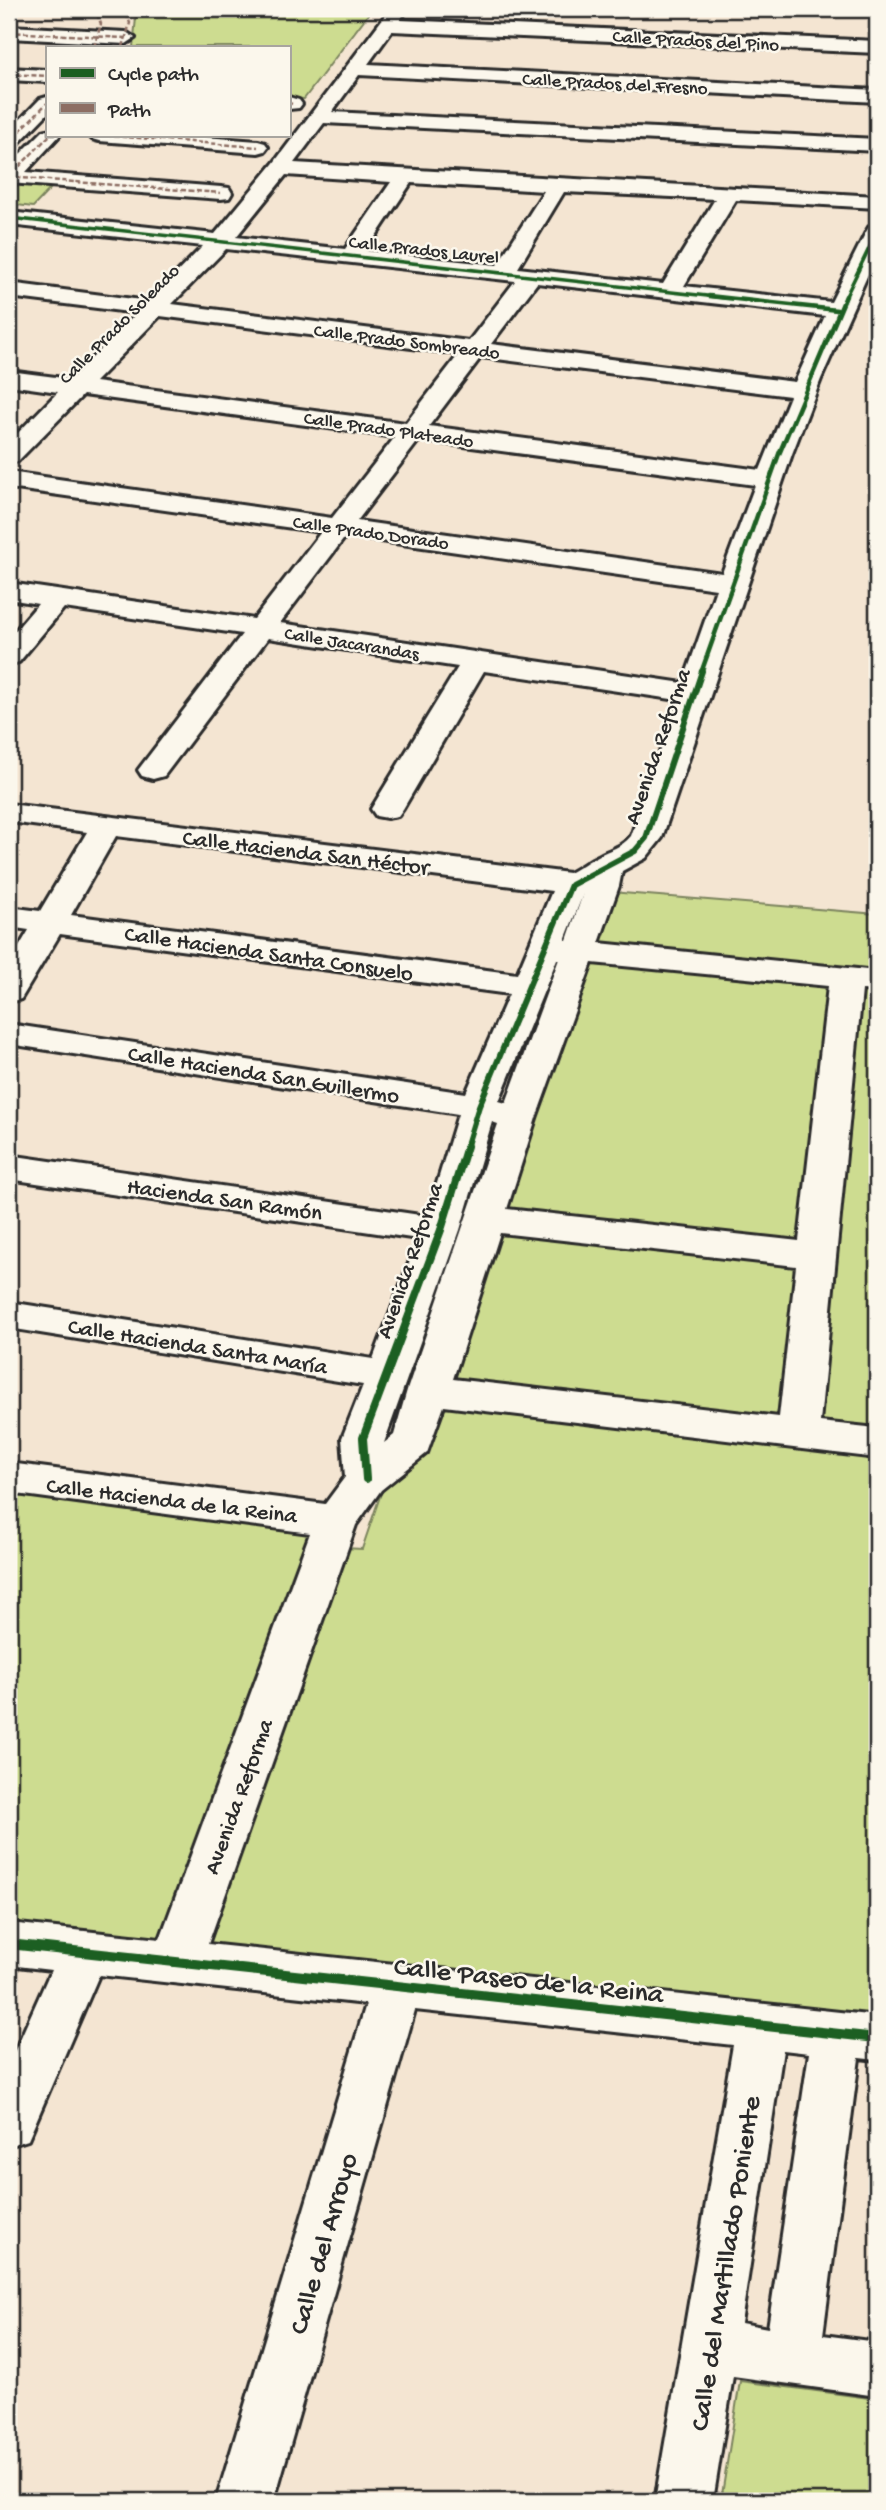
<svg xmlns="http://www.w3.org/2000/svg" width="886" height="2510" font-family="'Gochi Hand',sans-serif">
<style>
.green{fill:#cddc90;stroke:#7c845e;stroke-width:2}
.lines{fill:none;stroke-linecap:round;stroke-linejoin:round}
.minor-casing{stroke:#2b2b2b;stroke-width:6}
.minor{fill:#fbf7ec;fill-rule:evenodd}
.quiet{stroke:#8d6e63;stroke-width:2.5;stroke-dasharray:5 2.5;stroke-linecap:butt}
.cycleway-far4-casing{stroke:#fbf7ec;stroke-width:6}
.cycleway-far3-casing{stroke:#fbf7ec;stroke-width:7}
.cycleway-far2-casing{stroke:#fbf7ec;stroke-width:10}
.cycleway-far1-casing{stroke:#fbf7ec;stroke-width:12}
.cycleway-casing{stroke:#fbf7ec;stroke-width:14}
.cycleway-far4{stroke:#1b5e20;stroke-width:3.5}
.cycleway-far3{stroke:#1b5e20;stroke-width:4.5}
.cycleway-far2{stroke:#1b5e20;stroke-width:6}
.cycleway-far1{stroke:#1b5e20;stroke-width:8}
.cycleway{stroke:#1b5e20;stroke-width:10}
.labels{text-anchor:middle;stroke-width:5;stroke-linejoin:round;paint-order:stroke}
.far-street-label{font-size:19px;fill:#2b2b2b;stroke:#fbf7ec}
.street-label{font-size:23px;fill:#2b2b2b;stroke:#fbf7ec}
.near-street-label{font-size:28px;fill:#2b2b2b;stroke:#fbf7ec}
</style>
<rect width="100%" height="100%" fill="#f4e5d2"/>
<filter id="ink" filterUnits="userSpaceOnUse"><feTurbulence type="fractalNoise" baseFrequency=".0143" numOctaves="2"/><feDisplacementMap in="SourceGraphic" scale="14" xChannelSelector="R" yChannelSelector="G"/><feConvolveMatrix kernelMatrix="1 2 1 2 8 2 1 2 1" color-interpolation-filters="sRGB"/></filter>
<g filter="url(#ink)">
<g class="green">
<polygon points="133,9 372,9 304,99 289,98 289,47 133,47 136,18"/>
<polygon points="13,183 52,187 33,207 9,204 9,186"/>
<polygon points="586,890 877,914 877,2043 9,1941 9,1478 336,1521 327,1547 362,1549"/>
<polygon points="740,2381 877,2399 877,2501 721,2501"/>
</g>
<g class="lines">
<defs>
<g id="minor">
<path d="M390,9H408L400,20L877,41V53L392,31L368,64L877,90V102L359,75L332,112L877,139V151L324,123L294,163L877,196V208L736,200L684,286L831,302L866,232L869,227L877,225V254L821,379L792,454L662,838L646,858L622,871L619,886L599,943L877,971V991L862,990L820,1422L877,1428V1458L444,1406L427,1453L381,1490L356,1525L208,1944L877,2016V2060L859,2058L823,2335L877,2342V2396L733,2376L713,2501H655L733,2045L415,2010L274,2501H216L366,2004L99,1975L28,2140L9,2146V2064L51,1970L9,1965V1923L160,1939L310,1533L9,1493V1463L325,1504L345,1477L342,1438L363,1385L9,1328V1302L373,1359L418,1239L9,1179V1155L427,1216L458,1114L9,1044V1024L466,1093L509,994L60,934L21,999L9,1002V964L29,930L9,927V907L40,911L87,832L9,822V804L569,873C579,868 589,860 598,856C610,849 621,848 631,836L678,700L484,671L403,809L398,816L387,818L376,816L371,809L458,667L268,638L164,776L153,779L142,776L138,770L242,634L64,608L19,662L9,665V638L38,604L9,599V583L254,619L321,532L9,488V472L332,518L395,437L83,395L18,461L9,464V442L58,392L9,385V371L71,379L137,313L9,297V283L149,301L203,246L9,225V212L215,234L273,164ZM286,175L391,182L345,249L236,237ZM411,183L544,191L497,265L366,251ZM564,192L715,199L663,284L518,268ZM226,249L515,281L469,341L172,304ZM537,283L825,316L795,382L491,344ZM160,316L459,354L406,423L95,382ZM481,357L790,396L760,470L429,426ZM419,440L755,485L722,573L357,521ZM346,536L716,589L683,683L280,623ZM116,836L552,891L517,974L71,915ZM583,894L567,940H565ZM557,959H559L506,1103L499,1101ZM592,963L828,986L799,1241L507,1209L536,1118ZM492,1122L498,1124L407,1390L394,1435L384,1443L460,1230ZM500,1233L796,1266L779,1417L453,1379ZM783,2050L809,2053L768,2328L741,2323Z"/>
<polygon points="9,26 126,32 135,38 126,44 9,38"/>
<polygon points="9,68 47,70 47,82 9,80"/>
<polygon points="47,97 47,114 16,146 9,148 9,131 40,99"/>
<polygon points="289,97 299,100 302,104 299,108 289,109"/>
<polygon points="47,130 47,135 60,135 26,172 221,187 229,188 232,193 229,198 221,199 9,183 9,165 43,131"/>
<polygon points="89,135 177,135 258,141 265,143 268,147 265,151 258,153 99,141 92,139"/>
</g>
</defs>
<use href="#minor" class="minor-casing"/>
<use href="#minor" class="minor"/>
<g class="quiet">
<polyline points="9,32 126,38"/>
<polyline points="94,47 101,24 95,9"/>
<polyline points="123,47 130,23 124,9"/>
<polyline points="9,74 47,76"/>
<polyline points="289,103 292,104"/>
<polyline points="99,135 258,147"/>
<polyline points="9,142 47,103"/>
<polyline points="9,177 221,193"/>
<polyline points="9,177 50,135"/>
</g>
<defs>
<g id="cycleway-far4">
<polyline points="9,218 725,298"/>
<polyline points="845,298 877,232"/>
</g>
<g id="cycleway-far3">
<polyline points="709,296 837,310"/>
<polyline points="701,673 779,454 846,296"/>
</g>
<polyline id="cycleway-far2" points="466,1148 479,1106 571,885 635,851 646,838 702,671"/>
<polyline id="cycleway-far1" points="366,1479 363,1438 441,1230 467,1146"/>
<polyline id="cycleway" points="9,1944 877,2038"/>
</defs>
<use href="#cycleway-far4" class="cycleway-far4-casing"/>
<use href="#cycleway-far3" class="cycleway-far3-casing"/>
<use href="#cycleway-far2" class="cycleway-far2-casing"/>
<use href="#cycleway-far1" class="cycleway-far1-casing"/>
<use href="#cycleway" class="cycleway-casing"/>
<use href="#cycleway-far4" class="cycleway-far4"/>
<use href="#cycleway-far3" class="cycleway-far3"/>
<use href="#cycleway-far2" class="cycleway-far2"/>
<use href="#cycleway-far1" class="cycleway-far1"/>
<use href="#cycleway" class="cycleway"/>
</g>
</g>
<g class="labels">
<g class="far-street-label">
<text transform="translate(696 39) rotate(3)" y="7">Calle Prados del Pino</text>
<text transform="translate(615 82) rotate(3)" y="7">Calle Prados del Fresno</text>
<text transform="translate(424 248) rotate(6)" y="7">Calle Prados Laurel</text>
<text transform="translate(118 323) rotate(-45)" y="7">Calle Prado Soleado</text>
<text transform="translate(407 340) rotate(7)" y="7">Calle Prado Sombreado</text>
<text transform="translate(389 428) rotate(8)" y="7">Calle Prado Plateado</text>
<text transform="translate(371 531) rotate(8)" y="7">Calle Prado Dorado</text>
<text transform="translate(352 642) rotate(9)" y="7">Calle Jacarandas</text>
</g>
<g class="street-label">
<text transform="translate(656 746) rotate(-71)" y="8">Avenida Reforma</text>
<text transform="translate(306 851) rotate(7)" y="8">Calle Hacienda San Héctor</text>
<text transform="translate(269 952) rotate(8)" y="8">Calle Hacienda Santa Consuelo</text>
<text transform="translate(264 1073) rotate(9)" y="8">Calle Hacienda San Guillermo</text>
<text transform="translate(225 1198) rotate(8)" y="8">Hacienda San Ramón</text>
<text transform="translate(408 1260) rotate(-71)" y="8">Avenida Reforma</text>
<text transform="translate(198 1345) rotate(9)" y="8">Calle Hacienda Santa María</text>
<text transform="translate(172 1499) rotate(7)" y="8">Calle Hacienda de la Reina</text>
<text transform="translate(237 1796) rotate(-70)" y="8">Avenida Reforma</text>
</g>
<g class="near-street-label">
<text transform="translate(529 1978) rotate(6)" y="10">Calle Paseo de la Reina</text>
<text transform="translate(321 2243) rotate(-74)" y="10">Calle del Arroyo</text>
<text transform="translate(723 2263) rotate(-81)" y="10">Calle del Martillado Poniente</text>
</g>
</g>
<rect width="886" height="2510" fill="none" stroke="#fbf7ec" stroke-width="35"/>
<rect x="18" y="18" width="851" height="2475" fill="none" stroke="#2b2b2b" stroke-width="2.5" filter="url(#ink)"/>
<rect x="46" y="46" width="245" height="91" fill="#fbf7ec" stroke="#a8a59f" stroke-width="2"/>
<rect x="60" y="68" width="35" height="10" fill="#1b5e20" stroke="#a8a59f" stroke-width="2"/>
<text x="108" y="80" font-size="21" fill="#2b2b2b">Cycle path</text>
<rect x="60" y="103" width="35" height="10" fill="#8d6e63" stroke="#a8a59f" stroke-width="2"/>
<text x="108" y="116" font-size="21" fill="#2b2b2b">Path</text>
</svg>
